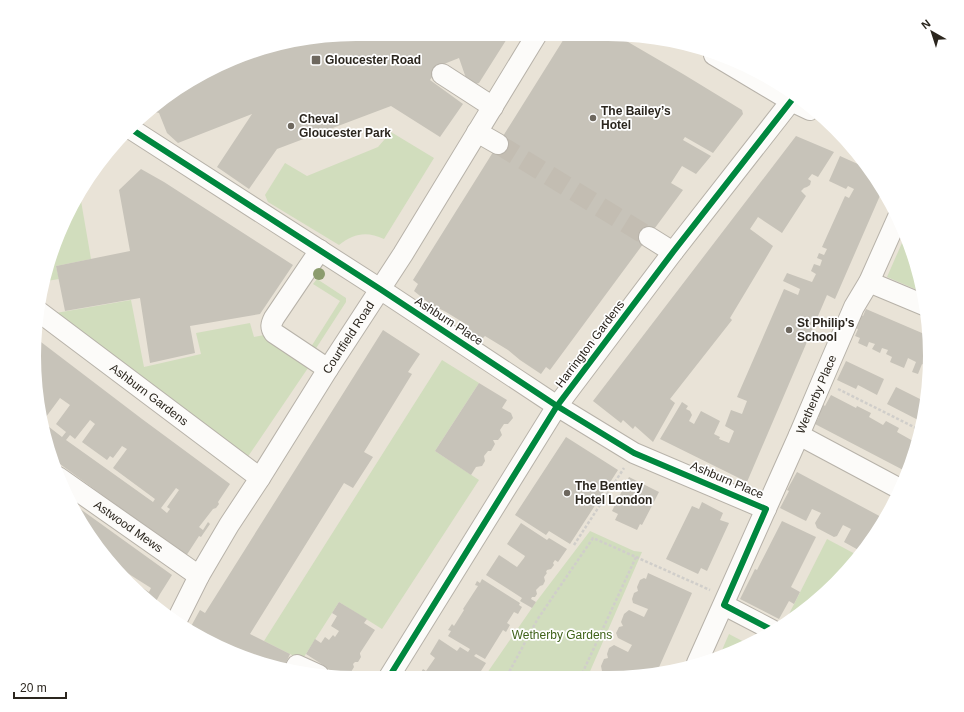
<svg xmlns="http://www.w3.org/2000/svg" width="964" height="712" font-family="Helvetica,sans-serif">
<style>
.green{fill:#d1ddbd}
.building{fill:#c7c3b9;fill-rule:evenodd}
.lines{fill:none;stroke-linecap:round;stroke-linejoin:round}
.minor-tunnel{stroke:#c3bdb2;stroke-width:20;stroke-dasharray:20 10;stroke-linecap:butt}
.minor-casing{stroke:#b7b2a9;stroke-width:22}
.path{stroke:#d0ceca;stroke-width:2.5;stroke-dasharray:3 2;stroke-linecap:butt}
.minor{stroke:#fcfbf9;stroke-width:20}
.cycleway-casing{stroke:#fff;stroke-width:8}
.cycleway{stroke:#00873e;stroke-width:6}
.tree{fill:#8c9c6e}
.poi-dot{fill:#6e685f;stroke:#fff;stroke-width:1.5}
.labels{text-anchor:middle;stroke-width:3.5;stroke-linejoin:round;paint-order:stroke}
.poi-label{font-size:12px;font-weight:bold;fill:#2b261e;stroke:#fff;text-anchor:start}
.street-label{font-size:12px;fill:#2b261e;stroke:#fff}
.park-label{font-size:12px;fill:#3f6219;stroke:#fff}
</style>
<rect width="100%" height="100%" fill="#e9e3d7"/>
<g class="green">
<path d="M391,132L434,158L384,239C367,231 354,233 339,245L268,202L265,195L285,163L307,176L378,147Z"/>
<polygon points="80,195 91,259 56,266 59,279 47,281 67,214"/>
<polygon points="905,236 919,272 922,292 887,277"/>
<polygon points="317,279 346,298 346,302 313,353 309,350 340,301 313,284"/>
<polygon points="131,300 144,367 201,354 196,333 250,323 254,337 264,335 310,365 247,458 56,313"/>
<polygon points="442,360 479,383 435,451 479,480 382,629 339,602 302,660 264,641"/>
<polygon points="590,531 634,551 642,552 588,676 485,676 536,602"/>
<polygon points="827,539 859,556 850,568 804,611 785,622"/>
<polygon points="729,634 748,644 731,653 719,657"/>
</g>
<g class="building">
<polygon points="356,34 510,34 479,83 472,85 467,81 459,58 439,66 430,80 463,104 440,137 391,106 277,149 249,189 217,167 252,114 178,143 167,133 159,113 151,111 177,88 272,45"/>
<polygon points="567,34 608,34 616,35 683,74 742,110 743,114 713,153 685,137 683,140 711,156 696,174 682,166 671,183 683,190 550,370 546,367 541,374 520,360 508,350 485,336 482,339 466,330 469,326 446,312 430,304 414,291 418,284 413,280"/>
<polygon points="796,136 834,152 818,177 812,174 808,179 811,181 810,185 807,187 804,188 801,191 806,196 782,233 758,217 750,229 773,246 763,263 730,318 732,320 670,399 675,403 653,442 635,426 633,429 623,420 621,423 593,401"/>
<polygon points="840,156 869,169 882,191 835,299 827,295 747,482 660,439 682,402 688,406 686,409 690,411 692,415 689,421 694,424 701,411 720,421 714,434 720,437 719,439 729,443 734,431 725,426 731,410 742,414 747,401 737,397 784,289 798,295 800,289 783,281 787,273 812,282 816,274 811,271 814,264 820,266 822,260 817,258 819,253 824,255 827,249 822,247 845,196 849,198 854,189 848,186 846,189 829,181"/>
<polygon points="141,169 164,182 293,265 260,314 190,326 195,353 150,363 140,298 65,311 56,266 130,251 119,190"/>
<polygon points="866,309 929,336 928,367 922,364 918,374 912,372 916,362 908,358 904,368 890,362 892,357 886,354 888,350 882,348 880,353 872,349 875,344 869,342 867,347 858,343 860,338 855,336 858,329 853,327 859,314 863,316"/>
<polygon points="383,330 420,354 408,372 412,374 364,452 373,457 353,488 344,483 250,634 290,654 283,669 272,667 213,645 189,630 200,610 205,613"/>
<path d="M37,339L142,419L230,484L218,502L219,504L216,508L213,509L199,527L203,530L208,522L210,524L201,537L199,536L186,556L53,459L44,423L62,437L66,432L56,424L70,405L60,398L43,421L37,398V390L40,386L37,382ZM90,420L95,424L82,442L107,460L110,456L113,458L122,446L127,449L113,468L155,499L153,502L66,440L70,435L75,439ZM176,488L179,490L167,507L170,509L167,513L161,508Z"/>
<polygon points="846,361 884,379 877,395 858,385 856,389 837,380"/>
<polygon points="479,383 507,400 502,408 511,413 513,418 508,424 504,424 500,430 502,435 498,440 493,440 495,444 491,451 488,451 484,456 485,461 482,466 476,467 471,475 435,451"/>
<polygon points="896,387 924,401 927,394 927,398 922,422 887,404"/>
<polygon points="831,395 856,408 857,406 871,413 869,417 883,425 886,421 899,428 897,432 913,441 915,437 918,439 913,459 907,472 815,424 819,417 816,415 822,404 825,406"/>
<polygon points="566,437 618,470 570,544 549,531 546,535 515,515"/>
<polygon points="797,472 885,519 862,552 844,542 851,529 843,525 837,536 834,537 817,528 815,523 821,513 812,509 806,521 780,508 789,491 787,490"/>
<polygon points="629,477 659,492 642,525 640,524 637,530 615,520 618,514 612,511"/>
<polygon points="702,502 723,513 720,520 729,523 707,571 701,568 698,574 666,559 692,506 699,509"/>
<polygon points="72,503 172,575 160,594 154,605 127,578 149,592 151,588 113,564 101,552"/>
<polygon points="782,521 816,537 791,587 800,592 794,604 789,601 779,619 740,599 755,569 757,570"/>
<polygon points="521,523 547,540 549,538 567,549 558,562 555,560 553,563 554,565 551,569 547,570 546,572 547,573 544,577 545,581 543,585 540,586 536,590 537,594 535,597 532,597 531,599 536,602 532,608 520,601 522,598 486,575 499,555 517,567 524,558 525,556 507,544"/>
<polygon points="648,573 692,593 656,674 650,675 612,675 602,671 601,666 604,659 608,658 607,654 609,648 614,645 628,652 632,645 618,638 616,633 619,627 623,626 621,622 624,614 629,610 644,617 648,609 633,603 632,599 634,593 638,591 637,587 640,580 644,578 646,579"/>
<polygon points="482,579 520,603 519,605 522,607 518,614 514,612 507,623 510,625 506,632 503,630 485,659 476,654 474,656 486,663 481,671 486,675 485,676 423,677 423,676 420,674 423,669 426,671 435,658 430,654 439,639 457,651 460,647 468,652 470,649 448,636 451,631 448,630 452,624 454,626 464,610 463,609 478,586 475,585 477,581 480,583"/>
<polygon points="339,602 367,619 364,623 375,630 360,653 360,654 361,657 358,662 355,662 353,664 354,667 351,672 348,673 345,677 341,677 328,669 327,671 320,668 323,665 306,654 315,639 321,643 325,637 329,640 333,635 335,637 339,631 331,626 337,616 332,613"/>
</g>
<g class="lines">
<polyline class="minor-tunnel" points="498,144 649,237"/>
<defs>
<g id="minor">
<polyline points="714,55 791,101 810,110"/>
<polyline points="442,74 493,107"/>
<polyline points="131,129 380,289 557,406 634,453 766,509"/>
<polyline points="477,132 498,144"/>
<polyline points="649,237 673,252"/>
<path d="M320,250L274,318C271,324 270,327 274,333L328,369"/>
<polyline points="869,282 924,305"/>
<path id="s1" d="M38,311L260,478"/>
<polyline points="799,435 900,489"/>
<path id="s2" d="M58,477L199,576"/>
<polyline points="724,605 772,630"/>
<path id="s3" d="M176,622L199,576L229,525L260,478L328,369L403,254L537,34"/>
<path id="s4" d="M697,663L799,435L822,381L854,307L869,282L898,217"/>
<polyline points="294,671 297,665 319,675"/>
<polyline points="389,677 557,406 673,252 795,96"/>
</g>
</defs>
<use href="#minor" class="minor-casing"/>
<g class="path">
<polyline points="375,63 397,54"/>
<polyline points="838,389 920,430"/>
<polyline points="574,545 624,468"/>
<polyline points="636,557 710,590"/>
<polyline points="507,676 537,620 593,538 636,557 581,676"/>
</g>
<use href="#minor" class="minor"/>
<defs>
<g id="cycleway">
<polyline points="131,129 380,289 557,406 634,453 766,509 724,605 772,630"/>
<polyline points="389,677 557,406 673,252 795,96"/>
</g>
</defs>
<use href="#cycleway" class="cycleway-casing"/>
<use href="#cycleway" class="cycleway"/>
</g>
<circle class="tree" cx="319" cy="274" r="6"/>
<g class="poi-dot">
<rect x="311" y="55" width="10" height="10" rx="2"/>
<circle cx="593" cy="118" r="4"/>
<circle cx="291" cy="126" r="4"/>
<circle cx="789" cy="330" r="4"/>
<circle cx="567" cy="493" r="4"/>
</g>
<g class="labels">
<g class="poi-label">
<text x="325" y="64">Gloucester Road</text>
<text x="601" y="115">The Bailey’s<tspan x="601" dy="14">Hotel</tspan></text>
<text x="299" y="123">Cheval<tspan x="299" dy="14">Gloucester Park</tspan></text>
<text x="797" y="327">St Philip's<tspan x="797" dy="14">School</tspan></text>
<text x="575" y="490">The Bentley<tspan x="575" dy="14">Hotel London</tspan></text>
</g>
<g class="street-label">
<text transform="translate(449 321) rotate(33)" y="4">Ashburn Place</text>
<text dy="4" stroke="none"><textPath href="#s3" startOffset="333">Courtfield Road</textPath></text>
<text transform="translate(590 344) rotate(-53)" y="4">Harrington Gardens</text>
<text dy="4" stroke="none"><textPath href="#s1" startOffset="139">Ashburn Gardens</textPath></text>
<text dy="4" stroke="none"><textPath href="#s4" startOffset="294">Wetherby Place</textPath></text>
<text transform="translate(727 480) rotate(23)" y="4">Ashburn Place</text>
<text dy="4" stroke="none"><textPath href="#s2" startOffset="86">Astwood Mews</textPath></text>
</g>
<g class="park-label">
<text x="562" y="639">Wetherby Gardens</text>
</g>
</g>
<path d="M0 0H964V712H0ZM356 41H608A315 315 0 0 1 923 356V356A315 315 0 0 1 608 671H356A315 315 0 0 1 41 356V356A315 315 0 0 1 356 41Z" fill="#fff" fill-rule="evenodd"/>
<g transform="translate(932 32) rotate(321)" stroke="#ffffff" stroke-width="3" paint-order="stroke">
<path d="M0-3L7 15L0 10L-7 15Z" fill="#2b261e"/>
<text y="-6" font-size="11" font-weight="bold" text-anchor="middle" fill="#2b261e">N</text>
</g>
<path d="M14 692v6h52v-6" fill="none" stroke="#2b261e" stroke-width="2"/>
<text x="20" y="692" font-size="12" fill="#2b261e" stroke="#ffffff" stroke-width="3" paint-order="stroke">20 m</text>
</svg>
